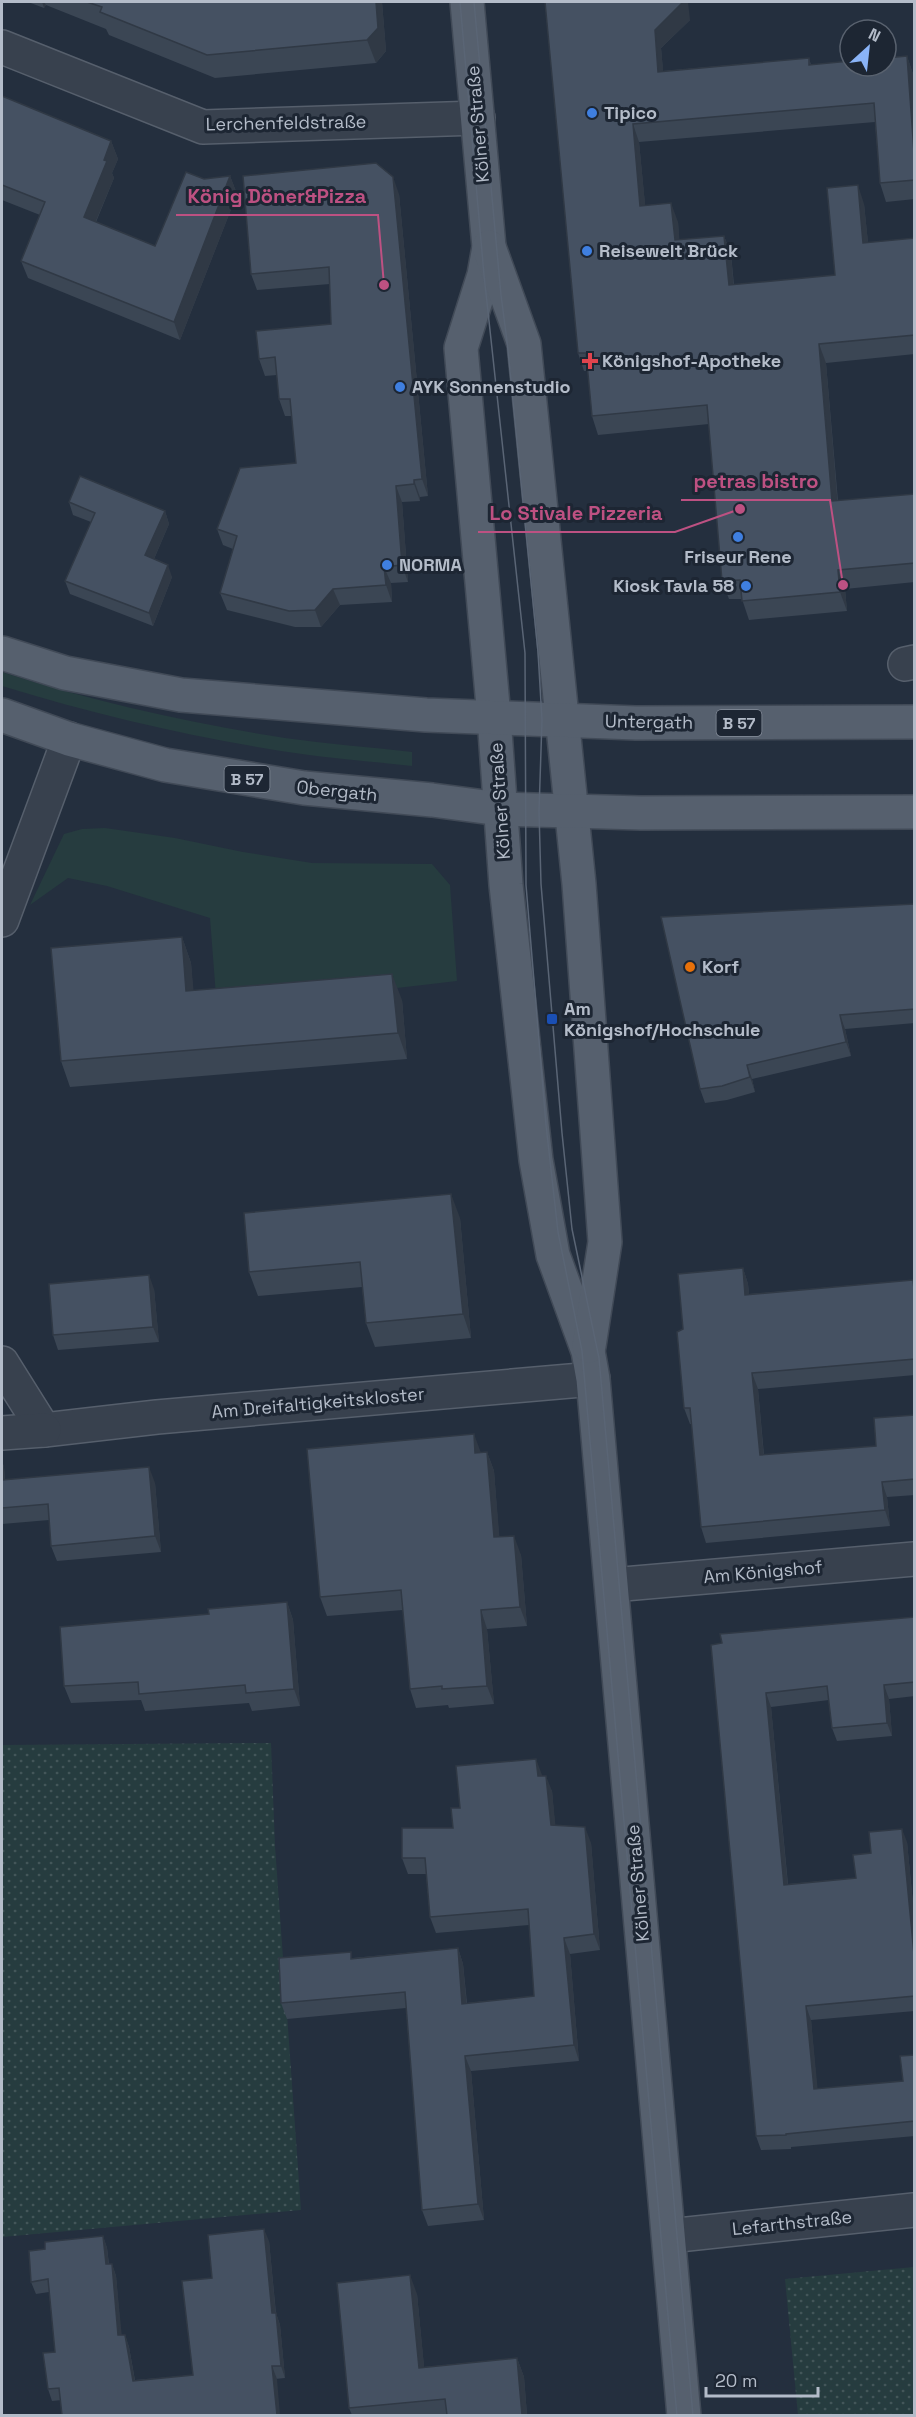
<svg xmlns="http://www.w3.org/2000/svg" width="916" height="2417" font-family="'Space Grotesk',sans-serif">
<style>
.grass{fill:#263c3f}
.park{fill:url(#park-dots)}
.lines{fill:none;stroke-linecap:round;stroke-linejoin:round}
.minor-casing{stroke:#565f6c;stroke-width:36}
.major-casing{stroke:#414a57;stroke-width:36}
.minor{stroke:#38414e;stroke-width:33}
.major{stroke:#56606e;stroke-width:33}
.tram{stroke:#5a6575;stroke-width:1.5}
.wall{fill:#3b4654}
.shaded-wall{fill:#303945}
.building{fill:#455162;stroke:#303945;stroke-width:1.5}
.shop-dot{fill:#3f7fe0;stroke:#1d2633;stroke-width:2}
.health-dot{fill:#e0444e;stroke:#1d2633;stroke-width:2}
.food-dot{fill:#e8710a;stroke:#1d2633;stroke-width:2}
.transit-dot{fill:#1a4fb4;stroke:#1d2633;stroke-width:2}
.labels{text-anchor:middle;stroke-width:6;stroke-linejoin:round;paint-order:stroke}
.shield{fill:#1d2633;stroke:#878f9c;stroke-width:1.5}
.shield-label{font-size:16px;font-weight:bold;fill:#b4bcc9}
.poi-label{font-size:18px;font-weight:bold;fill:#b4bcc9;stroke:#1d2633;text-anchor:start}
.street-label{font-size:18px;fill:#b4bcc9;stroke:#1d2633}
.leader{fill:none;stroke:#bd5182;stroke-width:2}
.callout-dot{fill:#bd5182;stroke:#1d2633;stroke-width:2}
.callout-label{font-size:20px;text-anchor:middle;font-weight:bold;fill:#bd5182;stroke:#1d2633;stroke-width:6;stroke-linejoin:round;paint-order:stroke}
</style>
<defs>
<pattern id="park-dots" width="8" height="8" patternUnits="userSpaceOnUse" patternTransform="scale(1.5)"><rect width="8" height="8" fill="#263c3f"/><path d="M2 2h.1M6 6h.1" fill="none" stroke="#435659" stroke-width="1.8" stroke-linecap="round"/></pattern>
</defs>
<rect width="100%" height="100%" fill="#242f3e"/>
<g class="grass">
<path d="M2,672C94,702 190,723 285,738C327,744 370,747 412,752V766C368,761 324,758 281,751C187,736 93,714 2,686Z"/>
<polygon points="105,828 175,838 243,852 312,863 432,864 450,885 457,981 217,1009 210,918 107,886 68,878 30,905 64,834 82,829"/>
</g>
<g class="park">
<polygon points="271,1743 275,1846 301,2210 2,2237 2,1745"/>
<polygon points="914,2267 914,2415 798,2415 785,2279"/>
</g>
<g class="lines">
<defs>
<g id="minor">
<polyline points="2,47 203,127 478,118"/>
<polyline points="905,664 914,662"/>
<polyline points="2,920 69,739"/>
<polyline points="2,1363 44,1430 157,1417 593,1379"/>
<polyline points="2,1433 44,1430"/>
<polyline points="612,1585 914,1559"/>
<polyline points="669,2236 914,2210"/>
</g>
<g id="major">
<polyline points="467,2 489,247 484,275 461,348 494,717 506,885 536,1160 553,1255 588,1351 593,1379 684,2416"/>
<polyline points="489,247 524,344 579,884 605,1242 589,1346"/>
<polyline points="2,653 65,673 181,695 426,715 636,723 914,722"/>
<polyline points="2,715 69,739 165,765 304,788 432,800 500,809 641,813 914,812"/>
</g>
</defs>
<use href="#minor" class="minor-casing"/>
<use href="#major" class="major-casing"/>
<use href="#minor" class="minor"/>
<use href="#major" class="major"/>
<g class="tram">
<polyline points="460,2 484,275 525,653 526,885 546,1125 558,1232 582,1351 677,2416"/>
<polyline points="474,2 501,295 507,341 538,652 542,720 539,811 541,884 562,1133 572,1229 599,1358 693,2416"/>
</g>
</g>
<g class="wall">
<polygon points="28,2 382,2 386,51 376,63 215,78 109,35 106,29 46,5 44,8"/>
<polygon points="545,2 690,20 661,48 663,71 809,58 811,65 907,56 913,74 915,92 915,199 886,202 880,183 875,122 639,142 645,205 678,222 679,240 724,236 731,254 734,285 835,275 864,204 868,243 915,238 915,354 826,363 838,501 915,494 915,582 845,589 847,611 749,620 742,599 729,599 722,581 709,424 598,435 592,416 588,371 584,371 578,353"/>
<polygon points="2,96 111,141 118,159 112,173 114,178 96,222 155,246 204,179 230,176 237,194 180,340 28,278 21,261 40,215 2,200"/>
<polygon points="399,194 428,496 420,497 420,501 402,502 408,582 391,583 392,602 340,605 321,627 295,627 227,610 220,593 233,549 223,545 217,529 296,463 292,416 285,416 279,399 277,375 265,376 259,359 331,324 330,284 257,290 251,274"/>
<polygon points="69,502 165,511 169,524 154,559 172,577 153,626 70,594 65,581 91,522 73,515"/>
<polygon points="915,904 915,1023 845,1029 851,1056 752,1079 755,1092 727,1100 705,1103 700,1089"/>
<polygon points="182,937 191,963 193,991 402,1000 407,1059 70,1087 61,1061"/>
<polygon points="460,1218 471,1338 375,1347 366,1323 362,1287 258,1296 249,1272"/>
<polygon points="743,1268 748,1284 749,1294 913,1280 915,1285 915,1375 758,1389 764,1455 876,1446 915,1415 915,1495 887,1497 890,1526 706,1543 701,1527 692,1424 690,1424 684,1408 683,1329"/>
<polygon points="154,1289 159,1342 58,1350 53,1335"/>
<polygon points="480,1452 487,1452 494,1471 499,1537 521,1555 527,1626 487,1629 494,1704 449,1708 448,1705 416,1708 410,1689 403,1610 327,1616 320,1597"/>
<polygon points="2,1461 4,1467 5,1480 155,1483 161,1552 57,1561 51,1546 49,1520 2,1524"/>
<polygon points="287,1602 293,1620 300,1706 252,1711 249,1703 145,1711 141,1700 71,1703 64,1686 209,1614"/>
<polygon points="915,1617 915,1696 889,1699 892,1736 837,1741 832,1728 829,1700 771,1707 788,1884 856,1878 871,1853 907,1842 915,1924 915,2011 811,2020 817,2089 903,2081 915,2055 915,2136 791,2147 791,2149 761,2150 756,2136 711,1645"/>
<polygon points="542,1776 552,1791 555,1826 591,1843 600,1950 570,1954 579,2061 471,2071 484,2220 428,2226 422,2210 406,2008 287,2019 281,2003 353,1958 458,1948 463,1964 467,2003 534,1996 529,1925 436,1933 430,1917 426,1874 408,1874 402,1858 453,1828 460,1808"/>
<polygon points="103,2236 107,2248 109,2264 112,2264 116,2276 121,2335 125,2335 129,2347 135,2380 193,2375 212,2278 269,2241 276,2313 280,2325 285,2378 52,2401 48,2389 55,2352 49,2292 36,2294 31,2282 45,2249"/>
<polygon points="417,2294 424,2367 517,2358 524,2377 527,2415 352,2415 349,2408"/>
</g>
<g class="shaded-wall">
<polygon points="42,2 44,2 46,5 44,8"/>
<polygon points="376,2 382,2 386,51 376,63 367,40"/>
<polygon points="683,2 688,2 690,20 661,48 665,90 658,72 655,30"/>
<polygon points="907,56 913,74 915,92 915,166"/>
<polygon points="633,124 639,142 647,224 640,206"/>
<polygon points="111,141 118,159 112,173 114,178 90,235 84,217"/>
<polygon points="230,176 237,194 180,340 174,322"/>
<polygon points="393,177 399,194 428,496 422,479"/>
<polygon points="858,185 864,204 870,261 863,243"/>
<polygon points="671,203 678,222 681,258 675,240"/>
<polygon points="724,236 731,254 735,304 729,285"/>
<polygon points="819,344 826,363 839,520 832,501"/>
<polygon points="414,480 420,497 420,501 414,484"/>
<polygon points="396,486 402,502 408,582 402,565"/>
<polygon points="165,511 169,524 150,568 145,555"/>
<polygon points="168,565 172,577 153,626 149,613"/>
<polygon points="384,567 391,583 392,602 386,585"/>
<polygon points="838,570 845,589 847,611 840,592"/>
<polygon points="333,589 340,605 321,627 315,610"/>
<polygon points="182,937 191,963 196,1017 186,991"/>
<polygon points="392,974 402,1000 407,1059 398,1033"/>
<polygon points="840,1015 845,1029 851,1056 846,1042"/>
<polygon points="747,1065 752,1079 755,1092 750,1077"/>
<polygon points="451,1194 460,1218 471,1338 463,1314"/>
<polygon points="743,1268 748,1284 751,1311 745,1295"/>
<polygon points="149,1275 154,1289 159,1342 153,1327"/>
<polygon points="752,1373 758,1389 765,1471 760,1455"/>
<polygon points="474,1434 481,1453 475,1453"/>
<polygon points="487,1452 494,1471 501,1556 494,1537"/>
<polygon points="2,1461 4,1467 6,1496 2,1483"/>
<polygon points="149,1467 155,1483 161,1552 155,1536"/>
<polygon points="882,1482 887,1497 890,1526 885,1510"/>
<polygon points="514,1536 521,1555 527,1626 520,1607"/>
<polygon points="287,1602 293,1620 300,1706 294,1689"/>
<polygon points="481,1610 487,1629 494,1704 487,1686"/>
<polygon points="884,1685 889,1699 892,1736 887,1723"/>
<polygon points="766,1693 771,1707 789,1898 784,1885"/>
<polygon points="536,1759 542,1775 544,1792 538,1776"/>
<polygon points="546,1776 552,1791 557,1841 551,1825"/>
<polygon points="585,1827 591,1843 600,1950 594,1934"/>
<polygon points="902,1829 907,1842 915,1924 915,1965"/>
<polygon points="564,1938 570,1954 579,2061 574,2045"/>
<polygon points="458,1948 463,1964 468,2020 462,2004"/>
<polygon points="806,2006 811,2020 819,2103 814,2089"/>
<polygon points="465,2056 471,2071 484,2220 478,2204"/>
<polygon points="264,2229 269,2241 277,2326 272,2313"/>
<polygon points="103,2236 107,2248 110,2276 106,2264"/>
<polygon points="112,2264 116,2276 123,2348 118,2335"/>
<polygon points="410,2275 417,2294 426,2386 419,2368"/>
<polygon points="276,2313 280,2325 285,2378 281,2366"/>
<polygon points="125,2335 129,2347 137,2393 133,2381"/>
<polygon points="517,2358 524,2377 527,2415 522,2415"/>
<polygon points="272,2366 277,2379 280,2415 277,2415"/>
</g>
<g class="building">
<polygon points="87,2 376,2 378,28 367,40 207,55 100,12 102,7"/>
<polygon points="545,2 683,2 655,30 658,72 809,58 809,65 850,61 850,66 886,66 886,58 907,56 915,166 915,180 880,183 874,103 633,124 640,206 671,203 675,240 724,236 729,285 835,275 827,188 858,185 863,243 915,238 915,335 819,344 832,501 915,494 915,563 838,570 840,592 742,601 740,580 722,581 707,405 592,416 586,353 578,353"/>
<polygon points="2,96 111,141 104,160 107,161 84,217 155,246 186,172 204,179 230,176 174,322 21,261 45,202 2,185"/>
<polygon points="376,163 393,177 422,479 414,480 414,484 396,486 402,565 384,567 386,585 333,589 315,610 289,611 220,593 237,536 217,529 240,468 296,463 290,399 279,399 275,357 259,359 256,331 331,324 329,267 251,274 243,176"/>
<polygon points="80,476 165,511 145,555 168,565 149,613 65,581 95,513 69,502"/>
<polygon points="915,904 915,1009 840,1015 846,1042 747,1065 750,1077 722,1086 700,1089 661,917"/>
<polygon points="182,937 186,991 392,974 398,1033 61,1061 51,948"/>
<polygon points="451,1194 463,1314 366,1323 360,1262 249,1272 244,1213"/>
<polygon points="743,1268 745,1295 913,1280 915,1298 915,1359 752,1373 760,1455 876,1446 874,1418 915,1415 915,1479 882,1482 885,1510 701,1527 690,1408 684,1408 677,1332 683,1329 678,1274"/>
<polygon points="149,1275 153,1327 53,1335 49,1284"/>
<polygon points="474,1434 475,1453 487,1452 494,1537 514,1536 520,1607 481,1610 487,1686 442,1689 442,1686 410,1689 401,1590 320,1597 307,1449"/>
<polygon points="149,1467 155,1536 51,1546 48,1504 2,1508 2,1480"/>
<polygon points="287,1602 294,1689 246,1693 245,1685 139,1694 138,1682 64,1686 60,1627 209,1614 208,1609"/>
<polygon points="915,1617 915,1682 884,1685 887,1723 832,1728 827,1686 766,1693 784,1885 856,1878 853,1855 871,1853 869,1832 902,1829 915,1965 915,1996 806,2006 814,2089 903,2081 900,2056 915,2055 915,2121 786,2134 786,2135 756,2136 711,1645 722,1643 720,1634"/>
<polygon points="536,1759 538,1776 546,1776 551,1825 585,1827 594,1934 564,1938 574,2045 465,2056 478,2204 422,2210 405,1992 281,2003 279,1958 351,1952 351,1959 458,1948 462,2004 534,1996 528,1909 430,1917 425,1858 402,1858 402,1828 453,1828 451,1808 460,1808 456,1766"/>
<polygon points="264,2229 272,2313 276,2313 281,2366 272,2366 277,2415 62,2415 59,2388 48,2389 43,2353 55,2352 48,2279 31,2282 29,2251 45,2249 45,2242 103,2236 106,2264 112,2264 118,2335 125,2335 133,2381 193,2375 182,2281 212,2278 208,2235"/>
<polygon points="410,2275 419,2368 517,2358 522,2415 447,2415 445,2399 349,2408 337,2283"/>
</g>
<g class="shop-dot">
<circle cx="592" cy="113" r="6"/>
<circle cx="587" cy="251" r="6"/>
<circle cx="400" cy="387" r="6"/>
<circle cx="738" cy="537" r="6"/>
<circle cx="387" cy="565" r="6"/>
<circle cx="746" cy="586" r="6"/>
</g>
<path class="health-dot" d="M587 352h6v6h6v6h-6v6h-6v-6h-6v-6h6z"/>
<circle class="food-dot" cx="690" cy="967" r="6"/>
<rect class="transit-dot" x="546" y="1013" width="12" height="12" rx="3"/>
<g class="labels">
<g class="shield">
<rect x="716.5" y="710" width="45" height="26" rx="4.5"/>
<rect x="224.5" y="766" width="45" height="26" rx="4.5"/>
</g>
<g class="shield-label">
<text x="739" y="729">B 57</text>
<text x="247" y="785">B 57</text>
</g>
<g class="poi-label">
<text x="604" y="119">Tipico</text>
<text x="599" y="257">Reisewelt Brück</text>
<text x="602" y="367">Königshof-Apotheke</text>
<text x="412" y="393">AYK Sonnenstudio</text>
<text x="738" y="563" text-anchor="middle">Friseur Rene</text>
<text x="399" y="571">NORMA</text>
<text x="734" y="592" text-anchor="end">Kiosk Tavla 58</text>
<text x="702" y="973">Korf</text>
<text x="564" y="1015">Am<tspan x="564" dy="21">Königshof/Hochschule</tspan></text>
</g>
<g class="street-label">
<text transform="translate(286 123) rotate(-1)" y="6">Lerchenfeldstraße</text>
<text transform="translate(478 124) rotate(-95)" y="6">Kölner Straße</text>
<text transform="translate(649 722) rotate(1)" y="6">Untergath</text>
<text transform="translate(337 791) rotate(6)" y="6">Obergath</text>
<text transform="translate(500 801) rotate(-94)" y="6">Kölner Straße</text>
<text transform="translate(318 1403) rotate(-5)" y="6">Am Dreifaltigkeitskloster</text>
<text transform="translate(763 1572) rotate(-5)" y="6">Am Königshof</text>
<text transform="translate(638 1883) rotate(-95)" y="6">Kölner Straße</text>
<text transform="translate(792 2223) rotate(-6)" y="6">Lefarthstraße</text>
</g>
</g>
<path class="leader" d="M384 285L378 215H176M843 585L830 500H681M740 509L675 532H478"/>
<g class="callout-dot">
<circle cx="384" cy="285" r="6"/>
<circle cx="843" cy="585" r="6"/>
<circle cx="740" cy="509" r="6"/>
</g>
<g class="callout-label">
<text x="277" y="203">König Döner&amp;Pizza</text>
<text x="756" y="488">petras bistro</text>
<text x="576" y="520">Lo Stivale Pizzeria</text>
</g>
<rect width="916" height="2417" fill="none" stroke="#b4bcc9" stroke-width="6"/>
<g transform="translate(868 48) rotate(27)"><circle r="28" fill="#1d2633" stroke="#59626f" stroke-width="1.5"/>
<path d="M0-4.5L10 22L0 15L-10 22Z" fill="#8ab4f8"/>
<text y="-9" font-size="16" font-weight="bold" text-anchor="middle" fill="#b4bcc9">N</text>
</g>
<path d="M706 2387v9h112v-9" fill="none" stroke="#b4bcc9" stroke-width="3"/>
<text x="715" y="2387" font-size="18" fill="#b4bcc9" stroke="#1d2633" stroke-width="4.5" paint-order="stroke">20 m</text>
</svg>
